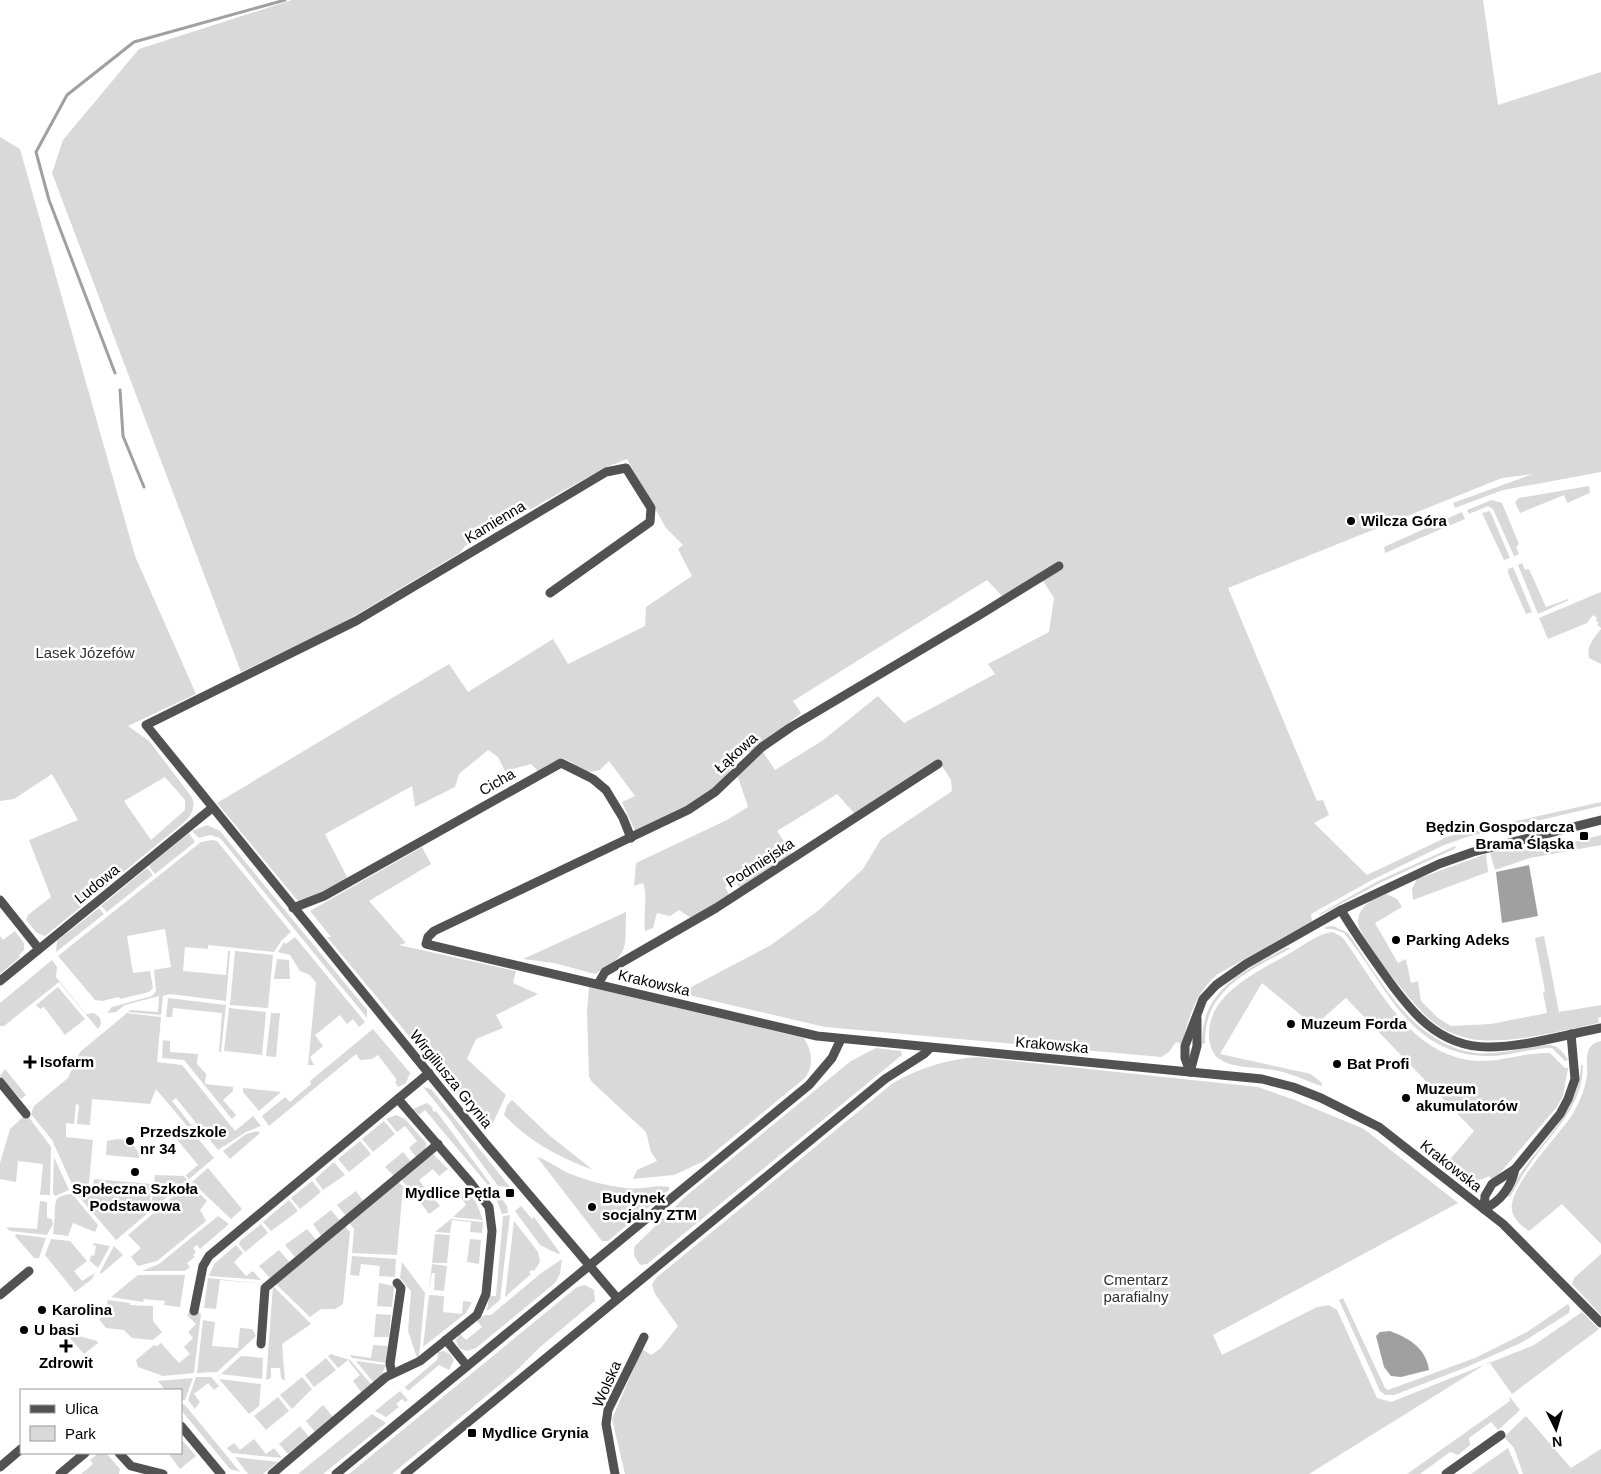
<svg xmlns="http://www.w3.org/2000/svg" width="1601" height="1474" font-family="Arial,sans-serif">
<style>
.green{fill:#d9d9d9;fill-rule:evenodd}
.water{fill:#a0a0a0}
.lines{fill:none;stroke-linecap:round;stroke-linejoin:round}
.stream{stroke:#a0a0a0;stroke-width:3}
.street{stroke:#525252;stroke-width:9}
.poi-dot{fill:#000;stroke:#fff;stroke-width:2}
.labels{text-anchor:middle;stroke-width:5;stroke-linejoin:round;paint-order:stroke}
.poi-label{font-size:15px;font-weight:bold;fill:#000;stroke:#fff;text-anchor:start}
.street-label{font-size:15px;fill:#000;stroke:#fff}
.park-label{font-size:15px;fill:#303030;stroke:#fff}
</style>
<rect width="100%" height="100%" fill="#fff"/>
<g class="green">
<path d="M292,0H1483L1498,105L1601,72V472L1503,490L1455,508L1453,503L1533,474L1502,478L1228,588L1317,801L1323,800L1329,815L1314,823L1367,875L1449,836L1601,802V806L1470,836L1444,845L1372,880L1311,914L1312,921L1218,974C1195,993 1189,1017 1182,1044L1176,1042L1169,1052L1161,1057L825,1027L680,993L771,945L819,910L863,869L881,839L952,791L951,780L938,760L854,813L837,794L777,831L791,852L790,856L741,890L735,881L725,887L730,896L691,918L679,910L670,916L657,913L653,928L645,931C643,916 648,895 643,883L634,886L636,863L727,820L748,807L737,774L763,752L775,770L822,741L878,696L904,723L995,674L988,664L1049,632L1054,598L1040,576L1004,598L987,580L793,701L801,713L753,751L743,753C734,764 725,779 714,789C692,808 661,819 635,831L622,802L635,796L609,761L600,770L583,773L571,762L562,758L538,771L531,764L505,771L498,757L488,750L459,774L455,787L415,807L412,786L325,834L348,879L323,893L298,901L217,803L449,664L468,692L553,639L568,664L645,626L646,607L692,576L678,549L683,545L666,528L627,459L604,468L465,546L461,552L336,627L241,672L52,173L63,140L139,49Z"/>
<path d="M0,137L20,149L135,556L196,694L128,726L149,741L191,796C196,805 193,812 187,820L45,936L37,933L26,920L28,915L51,897L29,840L78,820L52,774L14,799L0,801ZM165,777L185,800V810L151,840L124,801Z"/>
<polygon points="1589,486 1590,493 1567,503 1564,495 1520,513 1515,502 1519,498"/>
<polygon points="1492,500 1502,503 1519,544 1516,547 1519,554 1514,556 1493,509 1488,506 1469,514 1467,510"/>
<polygon points="1490,511 1510,558 1504,560 1482,513"/>
<polygon points="1462,512 1465,519 1385,553 1384,547"/>
<polygon points="1522,563 1525,570 1529,569 1546,607 1568,599 1569,600 1538,614 1518,565"/>
<polygon points="1513,567 1532,612 1526,614 1508,573 1508,569"/>
<polygon points="1601,592 1601,628 1597,625 1599,623 1596,621 1597,618 1593,615 1587,623 1548,639 1539,618"/>
<path d="M1601,629V664L1589,658C1586,646 1594,638 1601,629Z"/>
<polygon points="207,825 220,831 367,1010 367,1018 220,838 210,835 199,838 192,831"/>
<polygon points="189,833 195,842 155,874 149,866"/>
<polygon points="1601,835 1601,845 1530,858 1495,870 1490,853 1523,844 1525,850 1566,844"/>
<polygon points="212,840 217,841 291,932 282,940 274,952 208,945 208,949 185,947 183,971 226,975 228,951 230,951 226,1001 170,994 163,996 161,1015 128,1012 130,1010 158,1012 159,996 125,1005 116,1012 107,1013 112,1007 152,996 156,991 154,970 171,967 165,929 127,936 133,973 150,971 153,988 149,992 120,999 119,997 102,1001 95,1000 58,956 201,842"/>
<polygon points="1455,846 1456,848 1380,883 1320,915 1319,914 1378,881"/>
<polygon points="422,847 431,864 369,901 406,943 399,945 516,971 513,983 538,994 496,1015 503,1028 476,1039 467,1059 506,1095 491,1127 487,1130 327,937 331,937 310,911"/>
<polygon points="1486,854 1488,872 1413,900 1412,889 1417,879"/>
<polygon points="147,868 153,875 107,912 101,906"/>
<path d="M1386,894L1397,899L1402,907L1375,923L1398,963L1406,959L1411,983L1418,981L1421,1001L1438,1018L1451,1026L1491,1024L1547,1013L1543,992L1545,991L1535,938L1544,936L1559,1012L1601,1005V1017L1598,1018L1599,1023C1564,1030 1502,1047 1467,1038C1455,1035 1443,1030 1433,1022C1418,1011 1358,938 1358,922C1358,906 1373,899 1386,894Z"/>
<polygon points="99,908 104,914 56,952 57,941"/>
<path d="M626,912C625,950 630,954 595,974L554,963L523,959Z"/>
<path d="M1333,926L1348,933C1379,978 1408,1036 1465,1051C1485,1056 1505,1052 1525,1048C1534,1047 1543,1044 1552,1045C1559,1047 1565,1054 1568,1060L1565,1061L1552,1048C1529,1048 1507,1057 1484,1056C1407,1053 1386,983 1344,933L1332,929H1326L1325,927Z"/>
<polygon points="15,931 24,943 24,950 19,955 20,957 0,974 0,936 3,940"/>
<path d="M1333,932L1342,937C1378,985 1409,1057 1478,1061C1502,1062 1525,1052 1550,1053L1565,1068H1568L1563,1096L1556,1108L1493,1181L1489,1176C1472,1186 1458,1176 1447,1163L1474,1131L1346,998L1314,1026L1262,983L1220,1054L1311,1074L1322,1083L1321,1086C1307,1081 1293,1074 1278,1071C1260,1066 1233,1070 1218,1058C1212,1053 1210,1045 1209,1038C1206,993 1260,971 1292,952C1304,945 1319,933 1333,932Z"/>
<polygon points="295,937 365,1022 359,1027 353,1019 347,1024 340,1015 315,1035 323,1046 310,1057 314,1065 308,1065 316,983 310,975 300,971 290,955 278,952 284,942 286,944"/>
<path d="M1286,948H1291C1249,971 1204,989 1205,1043L1202,1044C1201,989 1244,971 1286,948Z"/>
<polygon points="235,951 273,955 268,1008 230,1005"/>
<polygon points="277,959 289,960 290,979 274,979"/>
<polygon points="52,960 57,967 56,977 86,1014 94,1013 100,1018 101,1024 98,1029 59,982 4,1026 0,1026 0,1003"/>
<polygon points="58,987 85,1019 65,1035 44,1007 40,1009 36,1005"/>
<path d="M589,987L804,1038C812,1052 814,1063 806,1077L704,1161L674,1175L633,1179L637,1170L657,1161L651,1152L646,1132L592,1082L589,1077L587,1012Z"/>
<polygon points="168,998 226,1005 221,1052 219,1052 222,1013 173,1008 172,1017 166,1017"/>
<polygon points="229,1008 266,1012 262,1055 224,1051"/>
<polygon points="127,1013 161,1017 157,1062 182,1065 235,1131 253,1116 261,1126 246,1132 218,1150 176,1098 172,1101 192,1126 187,1126 156,1089 150,1104 92,1099 90,1125 77,1124 79,1105 76,1104 74,1124 66,1123 66,1137 93,1140 88,1194 92,1194 94,1179 151,1184 150,1200 152,1200 155,1175 184,1176 187,1180 116,1240 76,1193 52,1140 31,1114 34,1106 68,1078 80,1052"/>
<polygon points="271,1013 280,1013 276,1057 266,1056"/>
<polygon points="373,1029 410,1073 406,1083 398,1087 395,1082 397,1080 378,1055 372,1059 360,1060 356,1054 269,1126 262,1116 285,1097 290,1102 311,1084 310,1081"/>
<polygon points="163,1040 170,1041 170,1052 198,1054 197,1064 206,1074 205,1084 233,1087 233,1091 223,1100 236,1115 232,1119 184,1060 162,1058"/>
<path d="M1601,1041V1244L1562,1204L1529,1231C1522,1226 1514,1220 1512,1211C1507,1187 1559,1136 1572,1115C1579,1104 1585,1089 1587,1076C1588,1067 1585,1057 1589,1049C1592,1044 1596,1042 1601,1041Z"/>
<path d="M876,1048L901,1051L902,1055L647,1264L641,1265C636,1261 632,1254 635,1246L686,1196L851,1061Z"/>
<path d="M976,1057L1258,1087L1292,1099L1364,1129L1458,1203L1213,1335L1222,1355L1317,1307L1329,1305L1337,1310L1377,1398L1391,1402L1534,1345L1582,1312L1599,1329L1512,1394L1489,1362L1309,1474H625L612,1419L642,1349L651,1355L660,1349L678,1326L655,1294L652,1285L656,1278L893,1083C920,1068 945,1060 976,1057Z"/>
<path d="M1581,1065H1583C1583,1104 1557,1127 1535,1157C1526,1169 1518,1183 1510,1197L1507,1196C1529,1150 1579,1118 1581,1065Z"/>
<polygon points="5,1069 26,1095 21,1099 0,1076"/>
<polygon points="423,1087 431,1089 510,1187 498,1186 450,1120"/>
<polygon points="243,1088 281,1092 259,1111 243,1092"/>
<path d="M512,1100L549,1135L593,1170C558,1157 530,1142 504,1115L507,1105Z"/>
<polygon points="427,1103 433,1108 432,1109 434,1112 436,1111 507,1206 508,1213 502,1214 493,1191 425,1110 419,1115 413,1109"/>
<polygon points="396,1115 405,1119 427,1144 425,1149 416,1157 409,1148 417,1141 405,1126 397,1132 386,1119"/>
<polygon points="24,1116 28,1116 51,1147 50,1195 40,1195 43,1164 18,1161 16,1182 0,1179 0,1163 10,1129"/>
<polygon points="384,1121 395,1134 373,1152 362,1139"/>
<polygon points="258,1131 260,1133 230,1159 223,1151 246,1134"/>
<polygon points="187,1132 196,1136 214,1158 189,1179 186,1175 198,1165 175,1137"/>
<polygon points="117,1139 130,1140 140,1155 139,1158 106,1155 107,1141"/>
<polygon points="360,1141 371,1154 349,1172 338,1159"/>
<polygon points="403,1152 411,1162 394,1176 385,1167"/>
<polygon points="433,1154 448,1169 439,1176 433,1169 419,1180 425,1188 415,1196 400,1178"/>
<polygon points="54,1157 69,1190 55,1196 53,1193"/>
<path d="M537,1157C547,1160 558,1168 568,1173C585,1180 607,1186 626,1188C640,1190 656,1184 669,1187V1190L608,1241H602Z"/>
<polygon points="334,1162 345,1175 323,1190 315,1179"/>
<polygon points="208,1168 242,1209 231,1219 192,1182"/>
<polygon points="312,1181 321,1192 300,1209 291,1198"/>
<polygon points="397,1181 403,1186 397,1255 352,1253 354,1229 349,1222"/>
<polygon points="189,1183 207,1201 200,1210 206,1221 157,1261 138,1266 131,1257 141,1248 128,1235"/>
<polygon points="427,1190 440,1206 429,1214 417,1198"/>
<polygon points="465,1190 476,1202 483,1220 453,1217 466,1205 459,1194"/>
<polygon points="356,1191 363,1201 346,1216 337,1205"/>
<path d="M69,1194H72L98,1225L95,1232L73,1223L68,1236L53,1234C55,1226 54,1202 57,1199C59,1196 66,1195 69,1194Z"/>
<polygon points="289,1200 298,1211 271,1231 263,1222"/>
<polygon points="40,1201 47,1202 47,1218 52,1219 53,1224 47,1235 10,1231 6,1227 37,1229"/>
<polygon points="521,1206 532,1219 534,1217 560,1253 558,1254 540,1245 515,1211"/>
<polygon points="331,1210 340,1221 322,1237 313,1224"/>
<polygon points="510,1215 500,1300 487,1311 489,1296 496,1296 503,1216"/>
<polygon points="218,1216 229,1224 200,1249 197,1245 193,1248 196,1252 193,1255 195,1257 187,1263 190,1267 185,1271 142,1271 159,1264"/>
<polygon points="451,1219 483,1222 482,1233 470,1232 471,1222 452,1220 450,1233 435,1232"/>
<polygon points="514,1221 538,1252 540,1262 534,1271 532,1270 529,1272 531,1274 505,1297"/>
<polygon points="261,1224 268,1233 245,1252 239,1244 240,1241"/>
<polygon points="344,1225 350,1232 343,1304 335,1309 321,1309 310,1317 275,1283"/>
<polygon points="307,1229 317,1241 296,1258 285,1245"/>
<polygon points="16,1234 46,1238 39,1258 34,1258 15,1236"/>
<polygon points="435,1234 450,1235 447,1263 432,1263"/>
<polygon points="51,1239 70,1241 87,1261 74,1271 82,1281 95,1273 92,1279 75,1292 45,1255"/>
<polygon points="470,1239 481,1240 479,1264 467,1262"/>
<polygon points="94,1243 110,1246 98,1268 90,1261 91,1255 94,1256 96,1246 93,1245"/>
<polygon points="236,1245 243,1253 234,1262 246,1276 253,1271 261,1280 209,1276 214,1264"/>
<polygon points="114,1246 123,1255 101,1274 100,1272"/>
<polygon points="279,1250 290,1263 271,1279 259,1266"/>
<polygon points="1601,1254 1601,1315 1572,1284 1574,1278"/>
<polygon points="352,1256 396,1259 395,1277 379,1276 380,1266 361,1264 359,1276 350,1275"/>
<polygon points="562,1259 560,1274 555,1283 476,1348 467,1351 459,1348 456,1340 460,1334 466,1340 482,1327 477,1321 485,1315 491,1315 540,1274"/>
<polygon points="402,1262 425,1293 419,1357 417,1358 408,1331 411,1291 400,1278"/>
<polygon points="432,1264 447,1266 444,1291 434,1290 435,1273 432,1273 429,1290"/>
<polygon points="138,1275 185,1275 180,1307 164,1305 165,1301 144,1299 143,1302 111,1297"/>
<polygon points="208,1278 265,1284 220,1280 216,1309 204,1308"/>
<polygon points="379,1283 394,1286 392,1307 377,1306"/>
<polygon points="585,1285 594,1290 595,1301 539,1348 515,1372 392,1474 349,1474 577,1287"/>
<polygon points="273,1286 311,1324 282,1344 285,1381 281,1378 280,1368 271,1368 271,1378 266,1380"/>
<polygon points="429,1295 444,1296 443,1312 462,1314 463,1301 472,1302 466,1313 423,1347"/>
<polygon points="1343,1298 1385,1388 1388,1390 1475,1358 1527,1332 1568,1304 1570,1307 1569,1313 1523,1342 1462,1369 1394,1395 1385,1395 1380,1391 1339,1300"/>
<polygon points="108,1300 130,1303 130,1305 153,1306 153,1321 162,1332 153,1340 132,1338 124,1330 106,1328 99,1319 104,1314"/>
<polygon points="190,1311 201,1313 194,1373 163,1376 138,1367 136,1360 154,1345 157,1346 161,1343 179,1363 190,1354 184,1347 193,1338 188,1332 196,1324 187,1315"/>
<polygon points="376,1314 391,1315 389,1337 374,1337"/>
<polygon points="203,1320 215,1322 212,1346 238,1348 240,1328 252,1329 256,1336 217,1372 197,1373"/>
<polygon points="72,1334 97,1341 98,1343 84,1354 69,1337"/>
<polygon points="373,1345 388,1346 387,1363 352,1358 350,1355 371,1358"/>
<polygon points="444,1351 450,1354 454,1360 449,1370 439,1365 408,1391 405,1387 437,1360 438,1352"/>
<polygon points="331,1354 350,1360 372,1385 362,1393 353,1381 360,1375 348,1360 338,1368 328,1356"/>
<polygon points="241,1356 263,1358 262,1379 221,1374"/>
<polygon points="326,1358 336,1370 314,1387 305,1375"/>
<polygon points="356,1361 386,1365 381,1376 374,1383"/>
<polygon points="196,1377 211,1377 219,1386 214,1390 208,1383 194,1394 200,1402 195,1409 188,1400"/>
<polygon points="302,1377 312,1389 292,1409 280,1395"/>
<polygon points="193,1378 185,1400 181,1400 181,1390 165,1390 158,1381"/>
<polygon points="219,1379 261,1384 259,1406 249,1414"/>
<polygon points="400,1391 408,1400 405,1402 402,1399 396,1404 399,1407 386,1417 375,1411"/>
<polygon points="1509,1396 1520,1410 1498,1430 1491,1422 1469,1438 1470,1445 1458,1455 1450,1452 1420,1474 1407,1474 1510,1401"/>
<polygon points="278,1397 289,1411 266,1430 254,1416"/>
<polygon points="181,1404 185,1405 240,1472 230,1469 181,1410"/>
<polygon points="323,1405 333,1417 315,1432 306,1421"/>
<polygon points="372,1414 386,1423 323,1474 298,1474"/>
<polygon points="1526,1416 1571,1468 1601,1449 1601,1474 1523,1474 1514,1448 1504,1437"/>
<polygon points="300,1426 309,1437 288,1454 279,1444"/>
<polygon points="181,1439 196,1456 180,1469 168,1453 181,1453"/>
<polygon points="254,1439 266,1454 274,1448 282,1458 232,1453 227,1448 234,1443 240,1450"/>
<polygon points="1508,1448 1519,1474 1471,1474"/>
<polygon points="99,1453 106,1453 120,1469 119,1474 81,1474 93,1464 90,1460"/>
<polygon points="235,1457 278,1462 263,1474 248,1474"/>
</g>
<g class="water">
<polygon points="1529,865 1538,916 1502,923 1496,872"/>
<path d="M1390,1331C1410,1339 1425,1347 1429,1370L1401,1377L1391,1376L1384,1367L1376,1336L1380,1332Z"/>
</g>
<g class="lines">
<g class="stream">
<polyline points="115,373 49,200 36,152 67,95 134,42 285,0"/>
<polyline points="120,390 123,436 144,487"/>
</g>
<g class="street">
<polyline points="1059,566 978,616 791,727 762,747 715,792 688,810 434,931 428,937 426,944 817,1036 1262,1079 1293,1087 1321,1098 1379,1127 1503,1224 1601,1323"/>
<polyline points="550,593 650,522 651,508 626,468 606,472 356,621 146,725 486,1144 617,1298"/>
<polyline points="0,900 39,949"/>
<polyline points="293,908 324,896 561,763 593,779 606,790 623,818 631,838"/>
<path d="M1341,910C1354,932 1369,953 1384,974C1410,1011 1438,1047 1488,1047C1525,1047 1564,1035 1601,1028"/>
<polyline points="0,981 212,808"/>
<polyline points="598,984 605,972 716,908 938,764"/>
<polyline points="1190,1072 1185,1058 1185,1046 1203,999 1216,985 1246,964 1341,910 1439,864 1473,852 1601,820"/>
<polyline points="1190,1072 1197,1046 1197,1018"/>
<polyline points="0,1082 26,1114"/>
<polyline points="1484,1209 1485,1196 1492,1184 1515,1169 1560,1114 1568,1099 1575,1079 1571,1034"/>
<path d="M1484,1209C1501,1201 1511,1187 1515,1169"/>
<polyline points="0,1295 29,1271"/>
<polyline points="194,1311 203,1266 209,1256 429,1073"/>
<polyline points="446,1340 467,1366"/>
<polyline points="261,1344 265,1288 438,1144"/>
<polyline points="392,1373 390,1364 401,1288 397,1283"/>
<polyline points="181,1426 221,1474"/>
<polyline points="119,1453 131,1466 163,1474"/>
<polyline points="0,1467 21,1449"/>
<polyline points="60,1474 85,1453"/>
<polyline points="272,1474 386,1377 420,1361 477,1315 486,1294 492,1231 489,1207 470,1182 398,1099"/>
<polyline points="336,1474 809,1085 832,1058 841,1039"/>
<polyline points="405,1474 885,1079 924,1054 930,1048"/>
<polyline points="615,1474 606,1424 608,1410 644,1337"/>
<polyline points="1446,1474 1501,1435"/>
</g>
</g>
<g class="poi-dot">
<circle cx="1351" cy="521" r="5"/>
<rect x="1579" y="831" width="10" height="10" rx="2.5"/>
<circle cx="1396" cy="940" r="5"/>
<circle cx="1291" cy="1024" r="5"/>
<path d="M27.5 1054.5h5v5h5v5h-5v5h-5v-5h-5v-5h5z"/>
<circle cx="1337" cy="1064" r="5"/>
<circle cx="1406" cy="1098" r="5"/>
<circle cx="130" cy="1141" r="5"/>
<circle cx="135" cy="1172" r="5"/>
<rect x="505" y="1188" width="10" height="10" rx="2.5"/>
<circle cx="592" cy="1207" r="5"/>
<circle cx="42" cy="1310" r="5"/>
<circle cx="24" cy="1330" r="5"/>
<path d="M63.5 1338.5h5v5h5v5h-5v5h-5v-5h-5v-5h5z"/>
<rect x="467" y="1428" width="10" height="10" rx="2.5"/>
</g>
<g class="labels">
<g class="poi-label">
<text x="1361" y="526">Wilcza Góra</text>
<text x="1574" y="832" text-anchor="end">Będzin Gospodarcza<tspan x="1574" dy="17">Brama Śląska</tspan></text>
<text x="1406" y="945">Parking Adeks</text>
<text x="1301" y="1029">Muzeum Forda</text>
<text x="40" y="1067">Isofarm</text>
<text x="1347" y="1069">Bat Profi</text>
<text x="1416" y="1094">Muzeum<tspan x="1416" dy="17">akumulatorów</tspan></text>
<text x="140" y="1137">Przedszkole<tspan x="140" dy="17">nr 34</tspan></text>
<text x="135" y="1194" text-anchor="middle">Społeczna Szkoła<tspan x="135" dy="17">Podstawowa</tspan></text>
<text x="500" y="1198" text-anchor="end">Mydlice Pętla</text>
<text x="602" y="1203">Budynek<tspan x="602" dy="17">socjalny ZTM</tspan></text>
<text x="52" y="1315">Karolina</text>
<text x="34" y="1335">U basi</text>
<text x="66" y="1368" text-anchor="middle">Zdrowit</text>
<text x="482" y="1438">Mydlice Grynia</text>
</g>
<g class="street-label">
<text transform="translate(495 522) rotate(-31)" y="5">Kamienna</text>
<text transform="translate(736 753) rotate(-42)" y="5">Łąkowa</text>
<text transform="translate(497 782) rotate(-30)" y="5">Cicha</text>
<text transform="translate(760 863) rotate(-33)" y="5">Podmiejska</text>
<text transform="translate(97 884) rotate(-39)" y="5">Ludowa</text>
<text transform="translate(654 983) rotate(13)" y="5">Krakowska</text>
<text transform="translate(1052 1045) rotate(5)" y="5">Krakowska</text>
<text transform="translate(451 1079) rotate(51)" y="5">Wirgiliusza Grynia</text>
<text transform="translate(1451 1166) rotate(38)" y="5">Krakowska</text>
<text transform="translate(607 1384) rotate(-66)" y="5">Wolska</text>
</g>
<g class="park-label">
<text x="85" y="658">Lasek Józefów</text>
<text x="1136" y="1285">Cmentarz<tspan x="1136" dy="17">parafialny</tspan></text>
</g>
</g>
<rect x="20" y="1389" width="162" height="65" fill="#ffffff" stroke="#999999"/>
<rect x="30" y="1405" width="25" height="8" fill="#525252" stroke="#999999"/>
<text x="65" y="1414" font-size="15" fill="#000000">Ulica</text>
<rect x="30" y="1426" width="25" height="15" fill="#d9d9d9" stroke="#999999"/>
<text x="65" y="1439" font-size="15" fill="#000000">Park</text>
<g transform="translate(1556 1429) rotate(175)" stroke="#ffffff" stroke-width="4" paint-order="stroke">
<path d="M0-4L9 19L0 12L-9 19Z" fill="#000000"/>
<text y="-8" font-size="14" font-weight="bold" text-anchor="middle" fill="#000000">N</text>
</g>
</svg>
